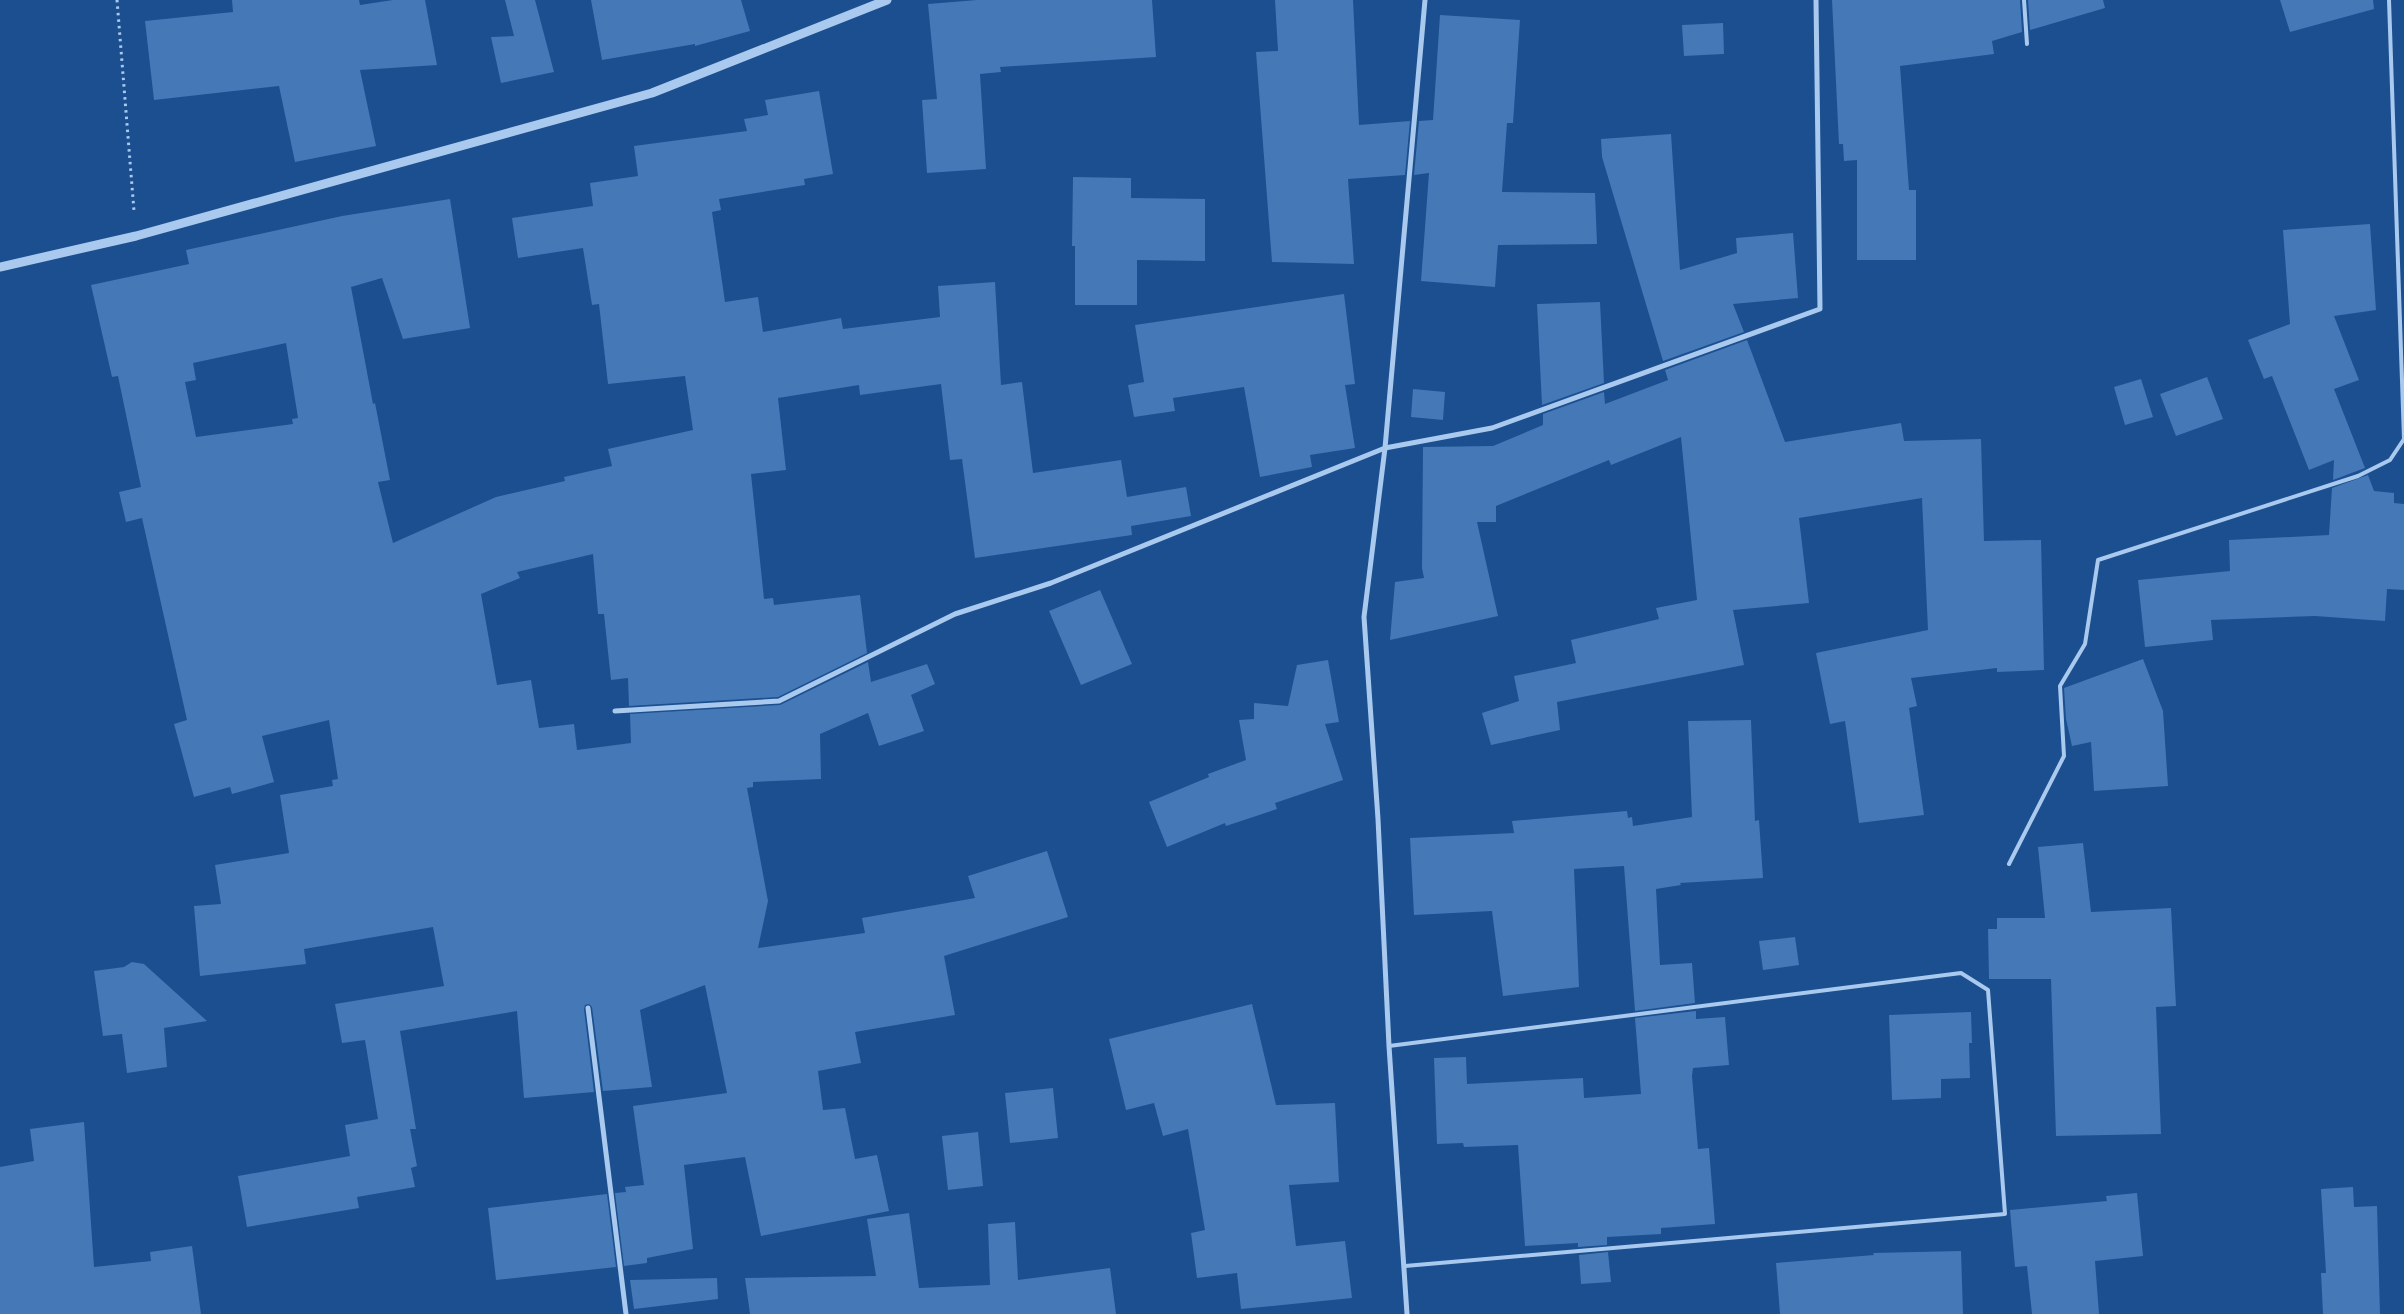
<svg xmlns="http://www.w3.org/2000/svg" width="2404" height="1314" font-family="'Open Sans',sans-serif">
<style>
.building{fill:#4478b7;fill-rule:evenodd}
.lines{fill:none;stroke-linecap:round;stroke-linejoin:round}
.path{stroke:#a9c9ee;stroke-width:3;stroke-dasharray:2.5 4;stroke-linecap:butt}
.service{stroke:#a9c9ee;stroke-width:4}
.minor{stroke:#a9c9ee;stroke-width:5}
.tertiary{stroke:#a9c9ee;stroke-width:9}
</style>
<rect width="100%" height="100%" fill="#1b4f8f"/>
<g class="building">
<polygon points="232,0 359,0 360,5 393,0 425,0 437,65 360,70 376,146 295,162 279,86 154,100 145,21 233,12"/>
<polygon points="505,0 535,0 554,72 501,83 491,37 514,36"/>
<polygon points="591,0 741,0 750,31 695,46 695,44 602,60"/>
<polygon points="977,0 1152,0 1156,57 1000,67 1001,72 980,74 986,169 927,173 922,100 937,99 928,4"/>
<polygon points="1275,0 1353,0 1359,125 1410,121 1405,175 1348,179 1354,264 1272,262 1256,52 1278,51"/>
<polygon points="1832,0 2020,0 2022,32 1992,41 1994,54 1900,66 1909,190 1916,190 1916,260 1857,260 1857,160 1844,161 1843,144 1839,144"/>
<polygon points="2028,0 2103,0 2105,8 2030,30"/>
<polygon points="2280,0 2373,0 2374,9 2290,32"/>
<polygon points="1440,15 1520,20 1513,123 1507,123 1502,192 1595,193 1597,244 1498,245 1495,287 1421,281 1429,173 1414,175 1419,121 1433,120"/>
<polygon points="1723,23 1724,54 1684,56 1682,25"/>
<path d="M819,91L833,174L804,179L805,185L719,199L721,210L712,212L725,302L758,297L763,332L841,318L843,329L940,317L938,286L995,282L1001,385L1022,382L1033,473L1121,460L1127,497L1186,487L1191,516L1131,526L1132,535L975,558L962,459L950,460L941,384L860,395L859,385L778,398L786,470L751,474L764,599L773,598L774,605L860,595L867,653L778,697L629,706L628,678L611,680L604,614H598L593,554L517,572L520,578L481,594L497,685L531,680L539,728L574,724L577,750L631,743L630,714L780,705L868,662L871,682L927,664L935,684L911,695L924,731L879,746L868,713L820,734L821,779L753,782V787L747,788L768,901L758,948L865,933L862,918L975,898L968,876L1047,851L1068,917L944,956L955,1015L855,1032L861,1063L818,1071L823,1110L845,1108L855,1159L877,1155L889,1211L761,1236L745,1157L684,1165L693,1249L647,1258V1263L624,1266L615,1193L626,1192L625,1187L644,1185L633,1106L727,1093L705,985L640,1010L652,1087L603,1091L592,1007L589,1004L585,1005L584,1009L594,1092L524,1098L517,1011L400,1031L416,1129H410L417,1166L411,1168L415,1187L357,1197L359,1208L247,1227L238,1176L350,1156L345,1125L378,1119L365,1040L342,1043L335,1004L444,986L433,927L304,949L306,964L200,976L194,906L221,904L215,865L289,853L280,795L333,786L332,780L338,779L329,720L262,736L274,782L232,794L230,787L194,797L174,724L187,720L142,518L126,522L119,492L141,487L118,376L112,377L91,285L189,264L186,250L342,216L450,199L470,328L403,339L382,278L351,287L373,404L375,403L390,480L378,482L393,543L496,497L565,481L564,477L612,466L608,449L693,430L685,376L608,384L599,304L592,305L583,248L518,258L512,218L593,206L590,183L638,176L634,146L747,131L744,119L768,115L765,100ZM286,343L298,418L292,419L293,424L196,437L185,382L196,380L193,363Z"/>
<polygon points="1671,134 1680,270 1737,253 1736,238 1793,233 1798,298 1733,304 1744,332 1663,361 1602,157 1601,139"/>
<polygon points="1073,177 1131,178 1131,198 1205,199 1205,261 1137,260 1137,305 1075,305 1075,246 1072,246"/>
<polygon points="2370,224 2376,310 2334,316 2359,380 2334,389 2365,468 2333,480 2334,460 2309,470 2272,376 2264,379 2248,340 2290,324 2283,230"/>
<polygon points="1344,294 1355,384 1345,385 1355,448 1310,455 1312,467 1260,477 1244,387 1173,398 1175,411 1134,417 1128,385 1144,382 1135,325"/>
<polygon points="1600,302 1604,383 1542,405 1537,304"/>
<polygon points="1747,340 1785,442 1901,423 1904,441 1981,439 1984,541 2041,540 2044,670 1997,672 1997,668 1911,678 1917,706 1909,708 1924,815 1859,823 1845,721 1830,724 1816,653 1928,630 1922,498 1799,518 1809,603 1733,610 1744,665 1557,702 1560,730 1491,745 1482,713 1519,701 1514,676 1576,663 1571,640 1659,619 1656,608 1697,600 1681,437 1611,465 1609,460 1496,506 1496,522 1477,522 1498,616 1390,640 1395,582 1424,578 1422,568 1423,447 1493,446 1543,425 1543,414 1604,392 1605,404 1668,380 1665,370"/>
<polygon points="2207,377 2223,419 2176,436 2160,394"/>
<polygon points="2141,379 2153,417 2125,425 2114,387"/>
<polygon points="1413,389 1445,392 1443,420 1411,417"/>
<polygon points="2368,475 2374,491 2394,493 2394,503 2404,504 2404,590 2387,589 2385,621 2315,616 2211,620 2213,640 2145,647 2138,580 2230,571 2229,540 2329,535 2332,488"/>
<polygon points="1100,590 1132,664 1081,685 1049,611"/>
<polygon points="2143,659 2163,711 2168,786 2094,791 2091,742 2072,746 2066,719 2064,688"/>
<polygon points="1328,660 1339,722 1325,724 1343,780 1275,803 1277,809 1226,826 1225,823 1167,847 1149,802 1209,777 1208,774 1246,760 1239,720 1254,719 1254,703 1288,706 1297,665"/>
<polygon points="1751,720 1755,821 1759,820 1763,878 1680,883 1681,885 1656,889 1660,965 1692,963 1695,1003 1635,1011 1624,866 1574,869 1579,987 1503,996 1492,911 1414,915 1410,838 1514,833 1512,821 1627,811 1628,818 1632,817 1633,826 1692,817 1688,721"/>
<polygon points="2083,843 2091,912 2171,908 2176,1006 2156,1007 2161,1134 2056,1136 2051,979 1989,979 1988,929 1997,929 1997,918 2045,918 2038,847"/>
<polygon points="1795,937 1799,965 1763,970 1759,941"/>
<polygon points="132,962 144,964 207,1021 164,1028 167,1067 127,1073 122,1034 103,1036 94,971 124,967"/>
<polygon points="1252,1004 1276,1105 1335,1103 1339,1182 1289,1185 1296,1246 1345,1241 1352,1298 1241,1309 1237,1273 1197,1278 1191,1233 1205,1230 1188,1129 1163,1136 1154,1103 1126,1110 1109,1039"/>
<polygon points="1696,1011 1696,1019 1725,1017 1729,1065 1693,1068 1692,1076 1698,1149 1709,1148 1715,1224 1661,1228 1661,1234 1607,1237 1607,1245 1578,1247 1578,1243 1525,1246 1518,1145 1464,1147 1463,1143 1437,1144 1434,1058 1466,1057 1467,1084 1583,1078 1584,1098 1641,1094 1635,1018"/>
<polygon points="1971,1012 1972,1043 1969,1043 1970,1078 1941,1079 1941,1098 1892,1100 1889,1015"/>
<polygon points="1053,1088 1058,1138 1010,1143 1005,1093"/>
<polygon points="84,1122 94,1267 151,1261 150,1252 192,1246 201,1314 0,1314 0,1167 34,1161 30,1129"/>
<polygon points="978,1132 983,1186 948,1190 942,1136"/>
<polygon points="2353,1187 2354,1207 2377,1206 2380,1314 2323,1314 2321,1273 2326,1273 2321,1189"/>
<polygon points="2137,1193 2143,1256 2095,1261 2099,1314 2032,1314 2027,1266 2015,1267 2010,1210 2107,1201 2106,1196"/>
<polygon points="607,1194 616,1267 496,1280 488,1208"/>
<polygon points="909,1213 919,1288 990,1285 988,1224 1015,1222 1018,1280 1110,1268 1116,1314 750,1314 745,1278 876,1276 867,1219"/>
<polygon points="1961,1251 1963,1314 1780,1314 1776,1263 1874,1255 1873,1253"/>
<polygon points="1608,1252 1611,1282 1581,1284 1579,1255"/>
<polygon points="717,1278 718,1299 634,1309 630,1280"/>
</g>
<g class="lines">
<polyline class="path" points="117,0 134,211"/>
<g class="service">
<polyline points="2024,0 2027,44"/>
<polyline points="2009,864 2064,756 2060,686 2085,644 2098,560 2358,476 2390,460 2404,439 2389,0"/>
<polyline points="1389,1046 1961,973 1988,990 2005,1214 1405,1266"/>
</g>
<g class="minor">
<polyline points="615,711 779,701 955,614 1051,583 1385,448 1492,428 1820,309 1816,0"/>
<polyline points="588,1008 626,1314"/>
<polyline points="1407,1314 1389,1046 1378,819 1364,617 1385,448 1425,0"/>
</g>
<polyline class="tertiary" points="0,267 136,236 652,93 887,0"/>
</g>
</svg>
